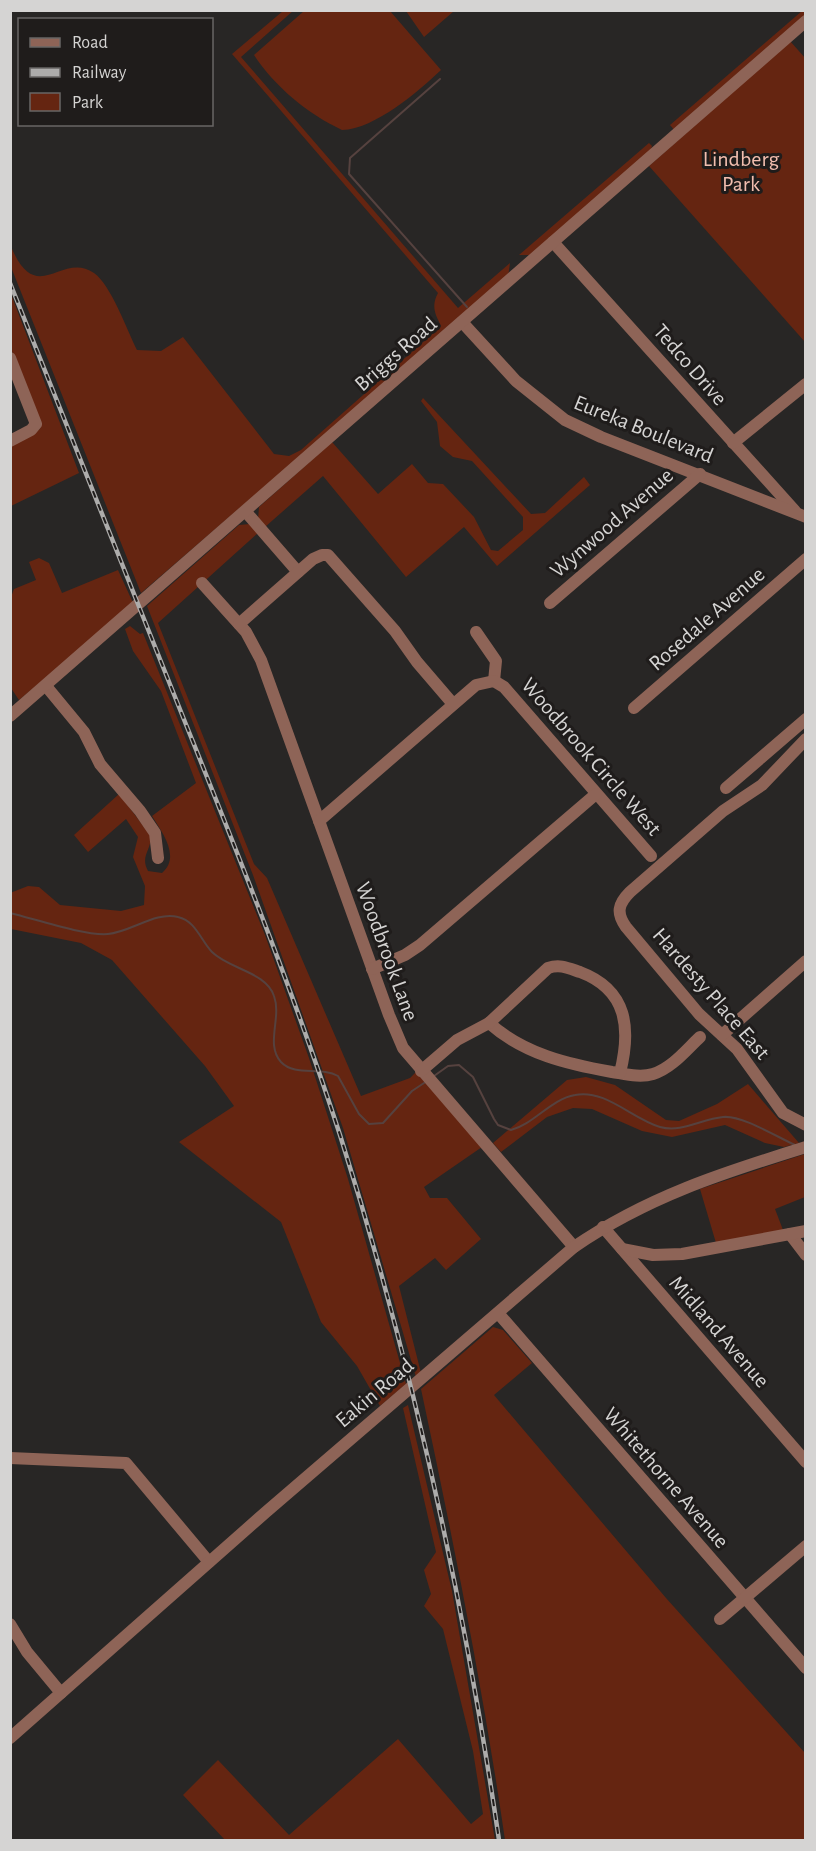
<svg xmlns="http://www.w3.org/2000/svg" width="816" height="1851" font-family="'Alegreya Sans',sans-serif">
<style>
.green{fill:#652511}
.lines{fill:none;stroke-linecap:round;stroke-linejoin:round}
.stream{stroke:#56423f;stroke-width:2}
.minor{stroke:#8e6457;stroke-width:12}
.rail-casing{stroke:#adacab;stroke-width:4.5}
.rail{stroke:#1f1c1b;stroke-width:2;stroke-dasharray:7;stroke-linecap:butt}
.labels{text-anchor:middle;stroke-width:6;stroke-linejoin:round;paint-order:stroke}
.park-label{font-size:22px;fill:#f2beaf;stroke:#1f1c1b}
.street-label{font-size:22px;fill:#d5d4d3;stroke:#1f1c1b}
</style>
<rect width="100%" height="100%" fill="#282625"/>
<g class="green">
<path d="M294,10L241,57L458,308L510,263L508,277L141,593L11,267L10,244C36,310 61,250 94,273C111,285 127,330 137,350L161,351L183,337L274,454L289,456L301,450L441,326C435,314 431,306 438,293L232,54L283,11Z"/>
<path d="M304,11H390L441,70C419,91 375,129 342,130C308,114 275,87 254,55Z"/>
<polygon points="406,11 406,10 454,11 424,37"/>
<polygon points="802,11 805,11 805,15 675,131 670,125"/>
<polygon points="790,41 806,59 805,342 649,166"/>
<polygon points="649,143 652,146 650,153 535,255 519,255"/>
<polygon points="11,294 79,473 11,506 10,445 40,429 41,424 11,349"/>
<polygon points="423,398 531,514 545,513 584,477 590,485 497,566 464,527 406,577 323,476 265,527 258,520 259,507 332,442 378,494 412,464 428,483 443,484 474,517 491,550 498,551 523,530 523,517 472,461 453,457 440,446 437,422 421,401"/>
<polygon points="250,524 258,533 158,623 254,864 267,878 361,1096 410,1078 416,1072 482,1147 424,1187 430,1198 447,1198 481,1239 446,1270 435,1258 399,1286 421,1373 416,1377 343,1128 253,875 147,606 239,525"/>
<polygon points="39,558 49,563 62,593 118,570 134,605 19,700 11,688 10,600 14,589 36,580 29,562"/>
<path d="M130,626L140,634L143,633L265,935L309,1058L348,1179L406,1384L380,1406L357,1366L321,1322L281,1222L179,1142L234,1106L205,1066L112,960L81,943L11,929L10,893L28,886L39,887L60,905L121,911L144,905L145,886L133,857L138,837L126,819L88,852L74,835L119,794L151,836C151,851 140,856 148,871L162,873C181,857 162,832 152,816L196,783L161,691L133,651L125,629Z"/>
<polygon points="586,1077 615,1085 666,1120 679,1121 717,1104 748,1084 799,1143 784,1147 765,1143 725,1125 672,1137 642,1131 592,1109 573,1108 547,1117 501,1152 493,1143 567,1080"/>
<polygon points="805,1154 805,1197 775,1209 783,1230 716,1243 700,1189"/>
<path d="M493,1327L503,1330L532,1363L494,1395L666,1598L805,1753V1840H505C483,1688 453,1539 421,1389Z"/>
<polygon points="408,1405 452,1591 495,1840 225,1840 183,1795 218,1760 289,1835 398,1739 471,1824 483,1814 473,1751 443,1629 424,1606 431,1594 424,1570 436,1552 403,1408"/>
</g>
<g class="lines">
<g class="stream">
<polyline points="440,79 350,158 349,174 467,307"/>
<path d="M10,913C35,919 85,936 108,934C131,932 156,911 178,917C196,921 201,941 212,952C229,969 266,972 274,996C282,1018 265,1044 281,1062C295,1077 321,1066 338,1076L359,1114L369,1124L383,1123L412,1091L427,1081"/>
<path d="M434,1076L448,1066L459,1065L473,1077L494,1119L498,1125L511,1130C534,1124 551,1099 575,1095C606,1089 632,1119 660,1127C682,1133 701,1119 723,1117C742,1115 777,1137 795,1145"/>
</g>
<g class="minor">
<polyline points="553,242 795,511"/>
<polyline points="462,322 516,381 565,420 601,437 806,517"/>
<polyline points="10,358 36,424 31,430 10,441"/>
<polyline points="733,443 806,384"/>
<polyline points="246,512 298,572"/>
<polyline points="202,583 246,632 261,660 389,1015 403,1048 574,1247"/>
<polyline points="550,603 700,474"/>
<polyline points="239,624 313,559 322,555 328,555 395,631 417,662 453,704"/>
<polyline points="476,632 496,661 494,681"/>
<polyline points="46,686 84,732 100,764 140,811 155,833 158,858"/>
<polyline points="634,708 806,559"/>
<polyline points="10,716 806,21"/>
<path d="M806,739L762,785L723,811L630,892C618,904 616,913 626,927L699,1014L737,1049L783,1113L806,1125"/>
<polyline points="726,788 806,719"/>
<polyline points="319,821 476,685 494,681 504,687 651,856"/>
<polyline points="372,969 405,955 420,945 596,794"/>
<path d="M489,1023C524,1054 567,1064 612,1072C625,1074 640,1078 653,1074C672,1068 686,1050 700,1037"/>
<polyline points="722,1035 806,961"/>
<path d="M421,1071L457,1040L489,1023L548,968C560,964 568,968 580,972C628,990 631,1029 620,1073"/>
<polyline points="603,1227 806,1462"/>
<polyline points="790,1234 806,1255"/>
<polyline points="622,1249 653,1255 682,1254 806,1231"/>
<polyline points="498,1313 806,1668"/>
<polyline points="10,1458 126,1463 209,1562"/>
<polyline points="720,1619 806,1546"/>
<polyline points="10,1624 27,1652 61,1693"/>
<path d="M10,1738L266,1512L574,1247C647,1197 722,1173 806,1147"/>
</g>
<defs>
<path id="rail" d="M10,283C69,431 128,579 187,727C241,862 295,996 340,1135C413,1365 464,1601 499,1840"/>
</defs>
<use href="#rail" class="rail-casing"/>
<use href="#rail" class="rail"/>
</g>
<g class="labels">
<g class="park-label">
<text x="741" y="166">Lindberg<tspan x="741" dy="25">Park</tspan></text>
</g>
<g class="street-label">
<text transform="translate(395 353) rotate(-41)" y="8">Briggs Road</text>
<text transform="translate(691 364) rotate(49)" y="8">Tedco Drive</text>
<text transform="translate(644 428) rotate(22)" y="8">Eureka Boulevard</text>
<text transform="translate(611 522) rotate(-41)" y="8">Wynwood Avenue</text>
<text transform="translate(706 618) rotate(-41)" y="8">Rosedale Avenue</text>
<text transform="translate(592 756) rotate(49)" y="8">Woodbrook Circle West</text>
<text transform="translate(388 951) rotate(70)" y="8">Woodbrook Lane</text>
<text transform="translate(712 993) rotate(49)" y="8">Hardesty Place East</text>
<text transform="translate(720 1331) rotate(49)" y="8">Midland Avenue</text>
<text transform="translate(374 1392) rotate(-40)" y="8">Eakin Road</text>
<text transform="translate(667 1477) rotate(49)" y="8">Whitethorne Avenue</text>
</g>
</g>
<rect width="816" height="1851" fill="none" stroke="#d5d4d3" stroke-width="24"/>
<rect x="18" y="18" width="195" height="108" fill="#1f1c1b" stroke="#686665" stroke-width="1.5"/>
<rect x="30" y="38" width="30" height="9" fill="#8e6457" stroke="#686665" stroke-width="1.5"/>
<text x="72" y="48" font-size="18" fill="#d5d4d3">Road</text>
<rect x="30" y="68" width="30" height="9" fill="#adacab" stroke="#686665" stroke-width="1.5"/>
<text x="72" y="78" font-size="18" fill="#d5d4d3">Railway</text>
<rect x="30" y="93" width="30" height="18" fill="#652511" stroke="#686665" stroke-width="1.5"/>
<text x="72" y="108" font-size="18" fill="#d5d4d3">Park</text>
</svg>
